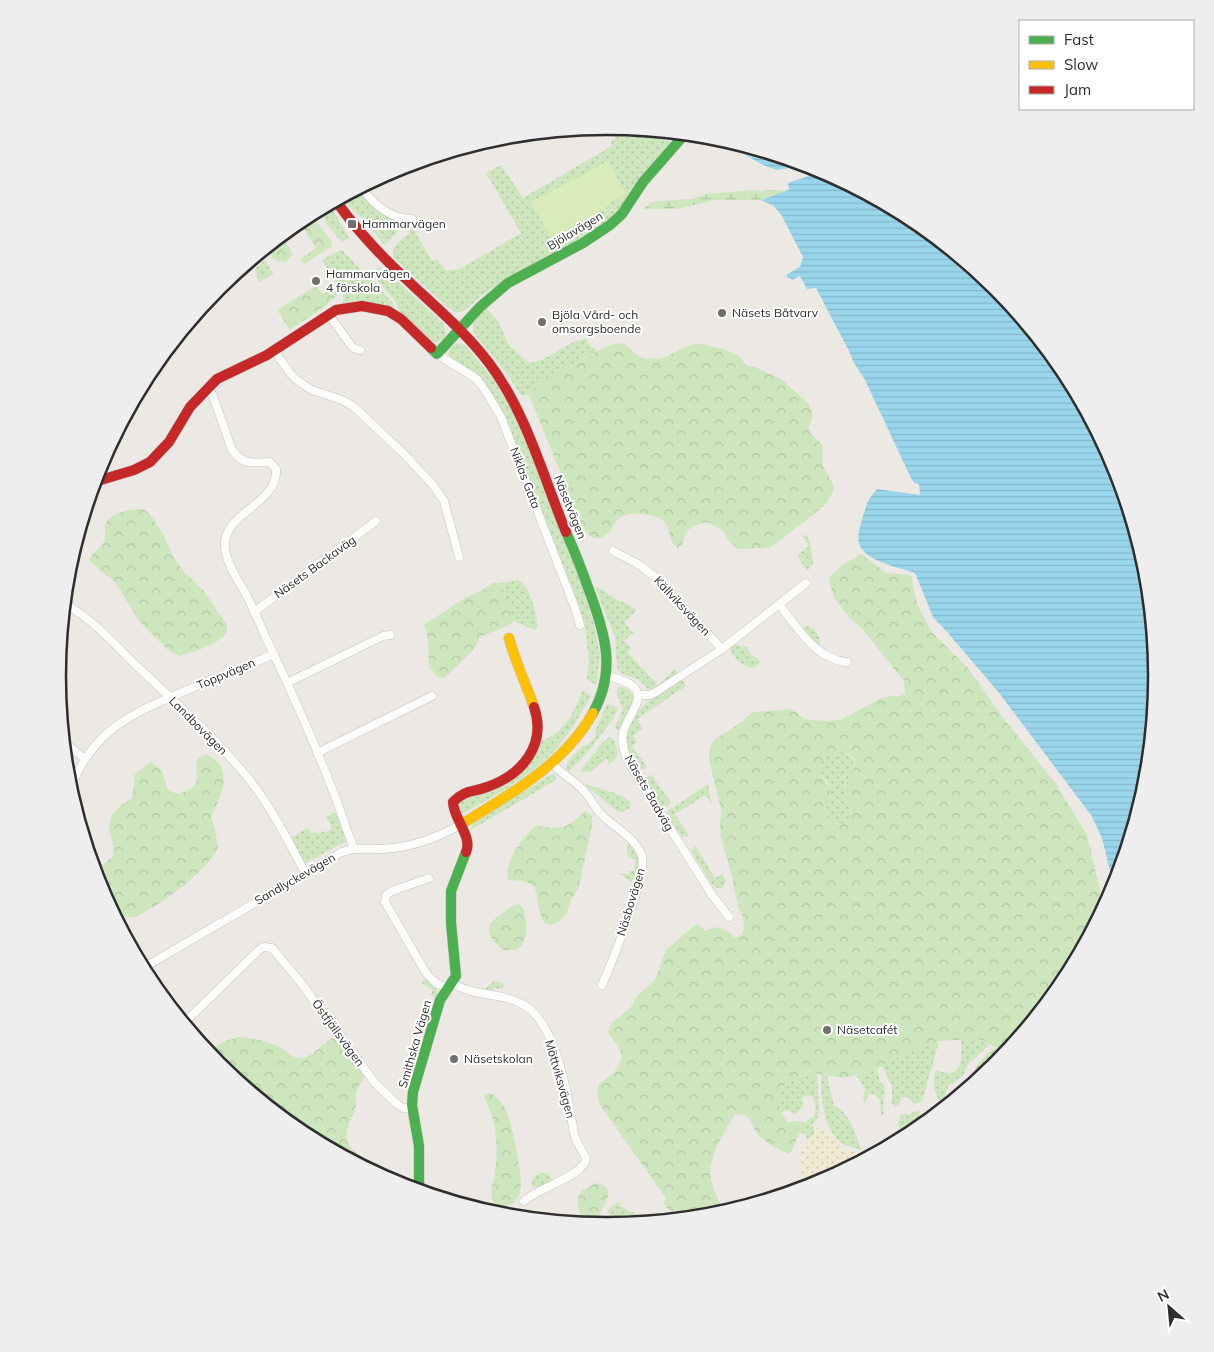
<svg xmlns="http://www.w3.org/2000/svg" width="1214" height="1352" font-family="Mulish,sans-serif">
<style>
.grass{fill:url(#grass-dots)}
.forest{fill:url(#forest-crowns);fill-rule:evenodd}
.wetland{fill:url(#wetland-marsh)}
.sand{fill:url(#sand-dots)}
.pitch{fill:#d9eabb}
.water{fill:url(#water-rules)}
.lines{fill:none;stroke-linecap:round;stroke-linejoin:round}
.street-casing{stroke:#c5c4c5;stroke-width:9}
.fast-casing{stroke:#c5c4c5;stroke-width:11}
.slow-casing{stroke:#c5c4c5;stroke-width:11}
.jam-casing{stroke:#c5c4c5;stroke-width:11}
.street{stroke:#fcfcfb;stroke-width:8}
.fast{stroke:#4caf50;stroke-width:10}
.slow{stroke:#ffc107;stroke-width:10}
.jam{stroke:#c62828;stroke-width:10}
.poi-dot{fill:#706f6e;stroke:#fff;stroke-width:2}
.labels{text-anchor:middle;stroke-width:4;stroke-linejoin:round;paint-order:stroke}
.poi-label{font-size:12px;fill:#2e2e2e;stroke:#fff;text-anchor:start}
.street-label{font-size:12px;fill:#2e2e2e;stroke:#fff}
.rim{fill:none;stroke:#2e2e2e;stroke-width:2.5}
</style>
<defs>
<pattern id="grass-dots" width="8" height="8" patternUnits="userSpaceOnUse" patternTransform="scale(1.25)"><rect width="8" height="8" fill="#cee6be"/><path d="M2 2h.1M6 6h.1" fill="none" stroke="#b1c6a4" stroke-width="1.8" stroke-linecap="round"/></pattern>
<pattern id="forest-crowns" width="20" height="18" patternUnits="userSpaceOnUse" patternTransform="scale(1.25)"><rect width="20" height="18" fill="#cee6be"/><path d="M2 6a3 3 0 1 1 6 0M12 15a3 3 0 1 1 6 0" fill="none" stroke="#b1c6a4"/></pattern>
<pattern id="wetland-marsh" width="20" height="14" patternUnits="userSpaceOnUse" patternTransform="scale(1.25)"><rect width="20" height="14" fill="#cee6be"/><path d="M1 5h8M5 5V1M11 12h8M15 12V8" fill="none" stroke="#b1c6a4"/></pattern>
<pattern id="sand-dots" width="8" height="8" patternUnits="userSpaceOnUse" patternTransform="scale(1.25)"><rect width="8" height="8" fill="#f0ead3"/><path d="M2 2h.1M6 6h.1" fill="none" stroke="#cec9b5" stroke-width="1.8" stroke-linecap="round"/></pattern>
<pattern id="water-rules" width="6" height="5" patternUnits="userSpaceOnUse" patternTransform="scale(1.25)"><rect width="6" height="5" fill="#99d6ec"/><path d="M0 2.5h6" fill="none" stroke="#84b8cb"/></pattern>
</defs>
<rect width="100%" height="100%" fill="#ece8e4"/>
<g class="grass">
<polygon points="610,127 658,132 671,142 631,189 615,217 601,227 514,275 482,295 464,311 456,313 449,308 393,257 393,248 404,237 410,233 408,227 411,225 432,261 437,259 446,271 460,269 521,233 486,173 501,165 523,198 612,146 611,141 616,138"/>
<path d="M359,189L398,222C401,233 392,237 385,245L360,216L341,198Z"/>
<path d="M329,204L349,237L342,242C333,232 324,223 320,209Z"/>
<polygon points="340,250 342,250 392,302 394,308 366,302 343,304 343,294 322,260"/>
<polygon points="265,260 273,274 259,282 255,269"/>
<path d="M382,267L443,323C448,334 447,342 433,342L400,312L395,301L372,274L375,270Z"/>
<path d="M486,308L499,322L508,344L528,363C551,362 563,341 586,339L590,346L597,350C591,354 585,358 579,361C560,371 541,375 529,395H521L502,367L473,332V324Z"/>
<polygon points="457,343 465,345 493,378 518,421 571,552 594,624 600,656 596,685 587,679 589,661 585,627 509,427 491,394 449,359 448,355 449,349"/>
<polygon points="806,535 810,542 813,564 807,571 797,555 809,546 802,536"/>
<path d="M519,580C530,587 538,616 537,628L534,630L514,621L505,598L502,583Z"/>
<path d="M595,587C604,589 610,596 618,600C625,603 630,605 637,610L624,622L633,633L624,641L631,648L627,652L658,685L675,669L678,674L653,690L648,689L639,680L623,674L617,668L615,637Z"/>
<path d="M804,626C816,627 821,636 820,647H818L802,629Z"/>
<path d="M734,644L742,647L746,646L751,654L761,662L752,668C741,664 736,660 730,650Z"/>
<path d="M682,680L686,686L637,719L643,729L633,736L637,742L632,746L647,767L644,769L637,768C631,761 627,749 627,739C627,708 659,695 682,680Z"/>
<path d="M619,687C627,687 631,691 634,698C633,704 621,727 618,731L615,728L623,710L616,692Z"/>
<path d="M583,690L591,696C580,715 569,735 554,751C530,777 497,794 466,812L460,813L457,811V800L490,790L540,741C565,734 574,711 583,690Z"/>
<path d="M607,704L614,706L617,708L616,714L590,750L568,772C563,761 576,753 584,745H588L596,735L595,731Z"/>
<path d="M609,737L614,739C618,754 621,756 607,765L609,762L606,759L591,772L580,771L604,741Z"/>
<path d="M839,751C845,753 849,755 852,759C859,772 846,777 844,788C843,797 849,805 851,814L847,821L840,825C819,818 825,807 831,791L827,781L819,774C819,761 827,754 839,751Z"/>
<polygon points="552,774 556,775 556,780 469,831 473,824"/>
<polygon points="651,774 671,803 663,809 646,784 647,778"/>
<polygon points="586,784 623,796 630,802 630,808 622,812 617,811 585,785"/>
<polygon points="708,784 712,806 706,795 675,814 689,836 682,837 666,812"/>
<polygon points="335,812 346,837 346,841 306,863 303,861 290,838 308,828 312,834 316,832 318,834 325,831 326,832 332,829 327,817"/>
<path d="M628,841C641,855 640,862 635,879L631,882L619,873L628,874L629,871H634L635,860L628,857L627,852Z"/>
<polygon points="695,845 715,878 722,874 726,881 723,888 718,888 713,886 692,852"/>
<path d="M426,978C435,985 439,986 436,998L431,995L433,990L422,983Z"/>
<polygon points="494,981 504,984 503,989 494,988 492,991 502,994 484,990"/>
<path d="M978,1039L989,1045L968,1064L963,1076L949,1085L944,1098L939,1101C935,1091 931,1081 936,1070C941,1071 947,1075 952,1073C964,1070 961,1049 961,1040Z"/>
<path d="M939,1041L922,1101L915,1104C910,1101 909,1094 902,1098L899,1105L896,1106L892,1103V1086L882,1066L898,1057Z"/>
<path d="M995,1048L1002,1052L1003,1056L995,1065L973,1083C969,1070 985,1055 995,1048Z"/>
<polygon points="877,1069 880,1081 884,1085 885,1091 883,1101 884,1115 881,1116 880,1099 873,1094 868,1095 865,1103 863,1099 865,1088 856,1075"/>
<path d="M814,1073L817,1074L819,1112L817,1119L812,1124L814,1127V1135L807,1139L805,1134L799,1132L805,1122L814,1116L816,1108L813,1097C807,1095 807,1094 802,1098L803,1107L796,1114L788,1110L781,1112L778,1096C784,1082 800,1076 814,1073Z"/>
<path d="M821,1074L827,1075L834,1106C853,1115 853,1134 863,1150C860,1149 844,1146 842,1143C822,1128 821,1096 821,1074Z"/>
<polygon points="918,1110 926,1121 905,1137 898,1125 900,1115 910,1114"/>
<path d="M541,1173L549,1174L553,1181L539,1188L532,1186C531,1180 535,1176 541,1173Z"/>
<polygon points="618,1202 623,1208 651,1221 615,1225 607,1211"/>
</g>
<g class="forest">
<polygon points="314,213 316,221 332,242 331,247 304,264 300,259 316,248 299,221"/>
<path d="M282,235L293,254L286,262C274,262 272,258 266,248Z"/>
<polygon points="317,285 322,294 335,287 338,294 328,304 290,330 277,310"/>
<path d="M621,343C630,346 635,356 644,358C668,362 672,351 691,345C700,342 729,350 737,355C741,357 744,363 747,366L755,367L781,379L808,403L813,415L809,427L810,432L822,445L823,466L832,482L834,490L825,505L777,543L768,548L738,549L728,540L723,530L707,522C700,524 689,526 685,534C683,541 684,544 678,548C665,541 676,523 654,516C644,513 629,512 620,518C615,521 613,527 610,531C597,545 588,537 581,523L529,395C541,376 559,370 578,362C593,355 604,344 621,343Z"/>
<path d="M138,509L145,510L150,514L164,536L173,556L185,573L203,590L227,625C227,630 227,633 224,636C213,646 193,652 179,656L169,651L139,621L115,582L98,569L90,560C92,552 97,551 102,545C107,538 104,533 105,526C109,512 126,511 138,509Z"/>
<path d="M861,554L886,573L911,575L917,604L932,632L968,668L1004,719L1054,781L1087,835L1104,907L1064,982L1006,1052L978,1039L939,1041L898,1057L877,1069L843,1078L814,1073L800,1076L784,1086L778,1096L781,1112L787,1122L798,1121L805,1122L790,1154C778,1150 768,1144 759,1136C749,1125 755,1114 735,1114C724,1134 705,1160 712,1183C714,1193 720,1202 725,1212L714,1215L683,1218L675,1211H670L663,1203L666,1198L600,1105L597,1095L599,1084C610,1076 628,1064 619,1048C616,1041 610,1038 608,1031L612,1023L631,1007L638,995L655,980L666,950L695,925L698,924L705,931L718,927L729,932L735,938L742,934L744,926L743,917L738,907L732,876L721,838L720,826L721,809L709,760V753L711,745L715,739L743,721L751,713L754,712L793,709L804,719L826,721L841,720L879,699L892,696H901L905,693L904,681L864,631L847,615L833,596L829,578L842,565ZM839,751C871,759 844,778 844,792C844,799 849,806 851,814L847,821L840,825C830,822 825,817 825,807C837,792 829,786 819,774C818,761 827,754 839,751Z"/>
<polygon points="492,583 502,583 505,598 514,621 509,625 480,637 473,650 445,678 437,677 429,667 428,639 424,625 465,598 481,591"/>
<path d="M206,754C235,768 222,795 211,816L216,834L218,849L206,865L185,885L160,903L136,917L116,918C110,906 90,879 100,867C104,863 109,860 113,856C114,843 113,845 110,833C105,817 120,805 132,798L135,774L151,762C154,764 158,767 161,770C168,782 161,790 179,794C183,792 191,790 194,786C203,776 187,761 206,754Z"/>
<path d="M585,811L592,816V825L579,887L571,900L567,912L560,921L552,925L545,923C529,897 550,881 508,880C504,861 523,836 537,825C559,831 570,828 585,811Z"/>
<path d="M519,904L524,909C527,925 530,939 517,950H503C494,942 487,936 490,923L513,905Z"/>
<path d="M240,1037L265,1041L282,1048L294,1057L302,1058L309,1056L332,1038L339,1041L361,1071L364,1077C362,1082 358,1086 357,1091C355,1096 357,1101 356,1106C354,1117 342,1131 348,1143C353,1154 365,1155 370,1169L301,1133L218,1064L208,1052L225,1041Z"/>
<path d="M491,1093C497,1098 503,1103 506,1110C512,1123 524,1180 520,1192C518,1204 498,1214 492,1199C489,1190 494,1181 495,1173C497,1155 498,1137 493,1120C491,1111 486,1104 484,1095Z"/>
<path d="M597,1183C624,1190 595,1212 597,1225L584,1223C575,1202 572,1193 597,1183Z"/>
</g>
<polygon class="wetland" points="790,190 761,200 714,200 678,209 644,209 649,203 658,201 692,199 707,194 740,191"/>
<path class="sand" d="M814,1127L828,1130C840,1152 847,1147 867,1157L817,1184L805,1187C800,1169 795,1146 814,1135Z"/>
<polygon class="pitch" points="608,161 626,194 609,203 610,206 551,238 531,202"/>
<g class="water">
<polygon points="714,137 807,165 777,170 763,165"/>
<path d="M823,171L913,219L996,288L1064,371L1115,466L1146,569L1156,676L1146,783L1114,887L1102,838L1091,815L1000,694L948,633L933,617L915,573C900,568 862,560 859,543C857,535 860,527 862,520C866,506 867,500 877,489L920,495L919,484L914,483L910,476L865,380L854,363L849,351L816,288L807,289L800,276L792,280L790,278H788L786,275L800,267L803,257L782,216L774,206L761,200L789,190L788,183Z"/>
</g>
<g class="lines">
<defs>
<g id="street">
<path d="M361,187C374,205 390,219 412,219"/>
<polyline points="329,315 353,348 360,350"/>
<polyline points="274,350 289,372 298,381 312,390 342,400 353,406 404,454 433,485 444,501 459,557"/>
<polyline points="437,354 477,379 486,392 501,417 575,608 580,625"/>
<path d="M208,388L213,396L232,450C245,467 252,462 270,462L276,469C279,505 221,512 225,548C227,565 239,582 247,596C254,610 260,624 266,638C290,688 313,739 333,791C341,810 346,830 354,848"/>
<polyline points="613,551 638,564 654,576 722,649"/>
<path d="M65,604C93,619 116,646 139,668C180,707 224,745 258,791C276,816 290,845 305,872"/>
<path d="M779,604C796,626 816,660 847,662"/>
<polyline points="254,612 376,521"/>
<path d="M607,676C615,678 623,680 630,684C650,696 626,717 623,733C621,744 624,753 629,763L712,895L729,917"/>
<polyline points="287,683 383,636 390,635"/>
<polyline points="638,695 650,695 656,692 722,649 806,583"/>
<polyline points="64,742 85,759"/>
<polyline points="317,753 432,696"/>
<path d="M552,764C562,774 575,781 584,791C591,798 594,808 602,815C615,828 636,838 642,856C648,872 611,965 602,985"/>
<path d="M70,790C92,728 137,711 192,688C219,677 247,666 274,654"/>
<polyline points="429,878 392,891 386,895 385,902 426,973 436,983 447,988"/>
<path d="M143,968L342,852C355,847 368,849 381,849C410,848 435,839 460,825"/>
<path d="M452,983C474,997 502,992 524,1005C553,1022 565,1081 570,1111C572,1120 573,1129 575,1137C578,1144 582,1151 586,1158C585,1176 537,1188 524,1201"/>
<polyline points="184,1023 260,949 264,947 272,948 301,983 375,1083 397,1104 403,1108 413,1109"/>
</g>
<g id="fast">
<polyline points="431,348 437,354 480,307 508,283 583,243 610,225 622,214 643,182 685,134"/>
<path d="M566,532C575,552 583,573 590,593C606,636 616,671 593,713"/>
<polyline points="419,1190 419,1146 412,1105 413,1092 440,1000 456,976 451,923 451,891 466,852"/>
</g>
<g id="slow">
<path d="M509,638C515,661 526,684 534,707"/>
<path d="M460,825C509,795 564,765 593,713"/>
</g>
<g id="jam">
<path d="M336,201C356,229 379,254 404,277C433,305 465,331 489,363C526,412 543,476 566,532"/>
<polyline points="94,482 134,470 150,462 169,442 190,407 217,379 267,355 336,310 362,306 388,311 401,319 431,348"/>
<path d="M466,852C473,837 453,818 453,802C466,789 472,793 487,787C522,775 547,745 534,707"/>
</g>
</defs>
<use href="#street" class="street-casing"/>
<use href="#fast" class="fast-casing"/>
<use href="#slow" class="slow-casing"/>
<use href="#jam" class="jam-casing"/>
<use href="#street" class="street"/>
<use href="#fast" class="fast"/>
<use href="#slow" class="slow"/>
<use href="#jam" class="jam"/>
</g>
<g class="poi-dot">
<rect x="347" y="219" width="10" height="10" rx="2.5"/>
<circle cx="316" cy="281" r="5"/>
<circle cx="722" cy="313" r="5"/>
<circle cx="542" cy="322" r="5"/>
<circle cx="827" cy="1030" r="5"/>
<circle cx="454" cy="1059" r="5"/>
</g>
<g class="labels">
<g class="poi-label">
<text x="362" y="228">Hammarvägen</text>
<text x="326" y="278">Hammarvägen<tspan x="326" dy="14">4 förskola</tspan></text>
<text x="732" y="317">Näsets Båtvarv</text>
<text x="552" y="319">Bjöla Vård- och<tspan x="552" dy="14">omsorgsboende</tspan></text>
<text x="837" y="1034">Näsetcafét</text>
<text x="464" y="1063">Näsetskolan</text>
</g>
<g class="street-label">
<text transform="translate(575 231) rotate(-31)" y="4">Bjölavägen</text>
<text transform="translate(525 478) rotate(69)" y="4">Niklas Gata</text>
<text transform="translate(570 507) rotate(68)" y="4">Näsetvägen</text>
<text transform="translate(315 567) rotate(-36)" y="4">Näsets Backaväg</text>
<text transform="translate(682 606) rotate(47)" y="4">Källviksvägen</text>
<text transform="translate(226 674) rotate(-23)" y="4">Toppvägen</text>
<text transform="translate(198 726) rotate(45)" y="4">Landbovägen</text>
<text transform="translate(649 793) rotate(60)" y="4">Näsets Badväg</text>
<text transform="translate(295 879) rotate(-30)" y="4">Sandlyckevägen</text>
<text transform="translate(631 902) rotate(-73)" y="4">Näsbovägen</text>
<text transform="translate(338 1033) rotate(54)" y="4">Östfjällsvägen</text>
<text transform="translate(415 1044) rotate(-74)" y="4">Smithska Vägen</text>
<text transform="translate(560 1079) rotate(74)" y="4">Möttviksvägen</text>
</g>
</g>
<path d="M0 0H1214V1352H0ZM66 676a541 541 0 1 1 1082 0a541 541 0 1 1-1082 0Z" fill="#eee" fill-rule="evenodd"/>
<path class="rim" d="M66 676a541 541 0 1 1 1082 0a541 541 0 1 1-1082 0Z"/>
<rect x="1019" y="20" width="175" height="90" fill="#ffffff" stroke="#ababab"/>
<rect x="1029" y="36" width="25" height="8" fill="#4caf50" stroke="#ababab"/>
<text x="1064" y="45" font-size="15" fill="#2e2e2e">Fast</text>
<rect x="1029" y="61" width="25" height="8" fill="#ffc107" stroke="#ababab"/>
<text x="1064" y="70" font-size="15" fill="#2e2e2e">Slow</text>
<rect x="1029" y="86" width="25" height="8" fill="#c62828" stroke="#ababab"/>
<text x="1064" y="95" font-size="15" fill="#2e2e2e">Jam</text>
<g transform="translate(1169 1307) rotate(333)" stroke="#ffffff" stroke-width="4" paint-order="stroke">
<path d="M0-4L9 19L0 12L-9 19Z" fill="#2e2e2e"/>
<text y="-8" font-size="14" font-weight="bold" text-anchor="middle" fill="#2e2e2e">N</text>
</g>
</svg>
